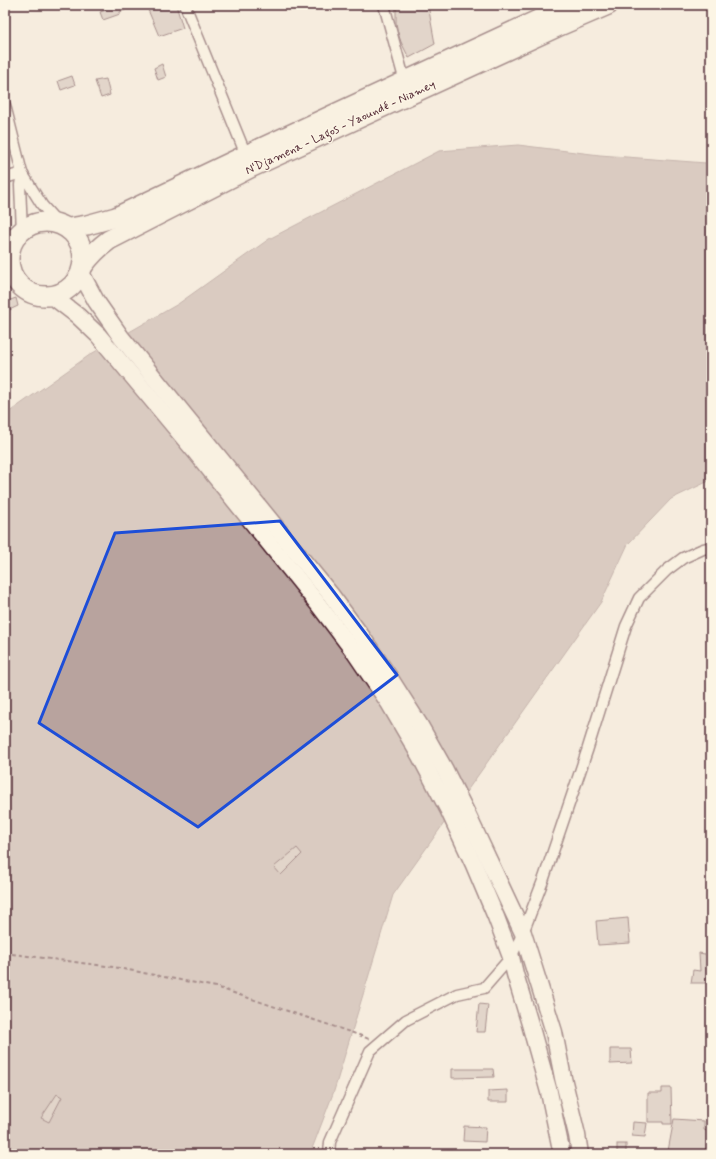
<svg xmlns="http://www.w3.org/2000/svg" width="716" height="1159" font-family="Mynerve,sans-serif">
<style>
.water{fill:#b8a39e;stroke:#8c6e70}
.building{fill:#cab9b1;stroke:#4a1f2b}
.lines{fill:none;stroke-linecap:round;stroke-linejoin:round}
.street-casing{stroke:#4a1f2b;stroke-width:13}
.primary-casing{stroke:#4a1f2b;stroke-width:19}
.highway-casing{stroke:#4a1f2b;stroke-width:22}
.path{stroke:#4a1f2b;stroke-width:2;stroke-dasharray:4 3;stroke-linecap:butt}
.street{stroke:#fcf5e5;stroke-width:10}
.primary{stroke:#fcf5e5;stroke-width:16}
.highway{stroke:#fcf5e5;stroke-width:19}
.marked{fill:none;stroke:#1d4ed8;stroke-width:3;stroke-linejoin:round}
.labels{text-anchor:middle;stroke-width:3;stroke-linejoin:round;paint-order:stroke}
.street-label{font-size:12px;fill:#4a1f2b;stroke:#fcf5e5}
</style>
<rect width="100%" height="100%" fill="#f5ecde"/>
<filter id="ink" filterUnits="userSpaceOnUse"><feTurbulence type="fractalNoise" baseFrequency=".025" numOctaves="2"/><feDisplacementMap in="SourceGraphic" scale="8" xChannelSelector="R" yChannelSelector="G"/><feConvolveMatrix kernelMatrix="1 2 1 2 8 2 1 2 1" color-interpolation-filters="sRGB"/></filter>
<g filter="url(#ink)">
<polygon class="water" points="518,145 600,155 706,163 711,163 711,480 671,499 628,544 601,602 393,895 334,1091 310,1154 5,1154 5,415 91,354 178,304 269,239 439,151"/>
<g class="building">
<polygon points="114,5 137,5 120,12 120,14 103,20 100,12 106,10 105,8"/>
<polygon points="146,5 176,5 183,28 159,36"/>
<polygon points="396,5 428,5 435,44 409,58 401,42 398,33 396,23"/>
<polygon points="162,64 166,77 158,80 154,68"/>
<polygon points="72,76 75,85 61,90 58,81"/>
<polygon points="106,79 110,95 101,98 95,81"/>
<polygon points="16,298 18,306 5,312 5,302"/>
<polygon points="297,848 302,854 281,875 274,867"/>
<polygon points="628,918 630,943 598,945 596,921"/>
<polygon points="699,953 711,955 711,968 710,968 709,977 706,977 706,983 691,983 693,970 700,971"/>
<polygon points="479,1004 488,1005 485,1032 476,1032"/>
<polygon points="610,1049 631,1049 632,1063 610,1064"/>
<polygon points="452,1069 493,1069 494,1077 452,1078"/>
<polygon points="662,1088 671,1088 672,1124 663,1124 663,1122 648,1122 648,1093 662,1093"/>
<polygon points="508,1090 508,1102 488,1102 488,1091"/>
<polygon points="57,1094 62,1097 49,1122 41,1118"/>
<polygon points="674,1119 704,1121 704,1130 708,1131 707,1141 711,1140 711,1150 709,1150 708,1154 683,1154 668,1151"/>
<polygon points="633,1122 647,1123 645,1137 632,1136"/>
<polygon points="464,1126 486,1127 485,1142 463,1141"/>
<rect x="617" y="1144" width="9" height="10"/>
</g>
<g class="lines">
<defs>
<g id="street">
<polyline points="185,5 246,155"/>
<polyline points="384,5 405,82"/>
<polyline points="5,105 22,173 42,205 58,223"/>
<polyline points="5,178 22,173"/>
<polyline points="22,232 20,185 22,173"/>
<polyline points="329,1154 330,1142 370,1051 406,1020 457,994 484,988 511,957 523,933 544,878 587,751 626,626 639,598 667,570 683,558 703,549 711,547"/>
</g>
<g id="primary">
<polyline points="81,273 96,301 121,337 331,595 362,637 391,680 419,724 445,770 468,816 523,933 554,1032 563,1078 577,1135 580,1154"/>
<polyline points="52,296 78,316 98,335 194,450 318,604 355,653 389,703 420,756 448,809 474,865 496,917 511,957 515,974 530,1024 549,1092 562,1154"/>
</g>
<g id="highway">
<circle cx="46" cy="259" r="37"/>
<polyline points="69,228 87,225 116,217 246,155 570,5"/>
<path d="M83,266C91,255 98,248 109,240L252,167L557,27L608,5"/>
</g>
</defs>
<use href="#street" class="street-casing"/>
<use href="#primary" class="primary-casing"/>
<use href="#highway" class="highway-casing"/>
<polyline class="path" points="5,953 113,967 216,987 359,1035 369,1039"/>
<use href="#street" class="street"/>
<use href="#primary" class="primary"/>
<use href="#highway" class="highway"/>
</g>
</g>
<path d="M0 0H716V1159H0ZM280,521L397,675L198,827L39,723L115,533Z" fill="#f5ecde" fill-opacity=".55" fill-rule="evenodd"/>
<path class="marked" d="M280,521L397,675L198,827L39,723L115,533Z"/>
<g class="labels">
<g class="street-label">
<text transform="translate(340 127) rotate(-25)" y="4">N'Djamena - Lagos - Yaoundé - Niamey</text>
</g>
</g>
<rect width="716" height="1159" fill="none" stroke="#fcf5e5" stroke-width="20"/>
<rect x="10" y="10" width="696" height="1139" fill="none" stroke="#4a1f2b" stroke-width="1.5" filter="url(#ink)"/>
</svg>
